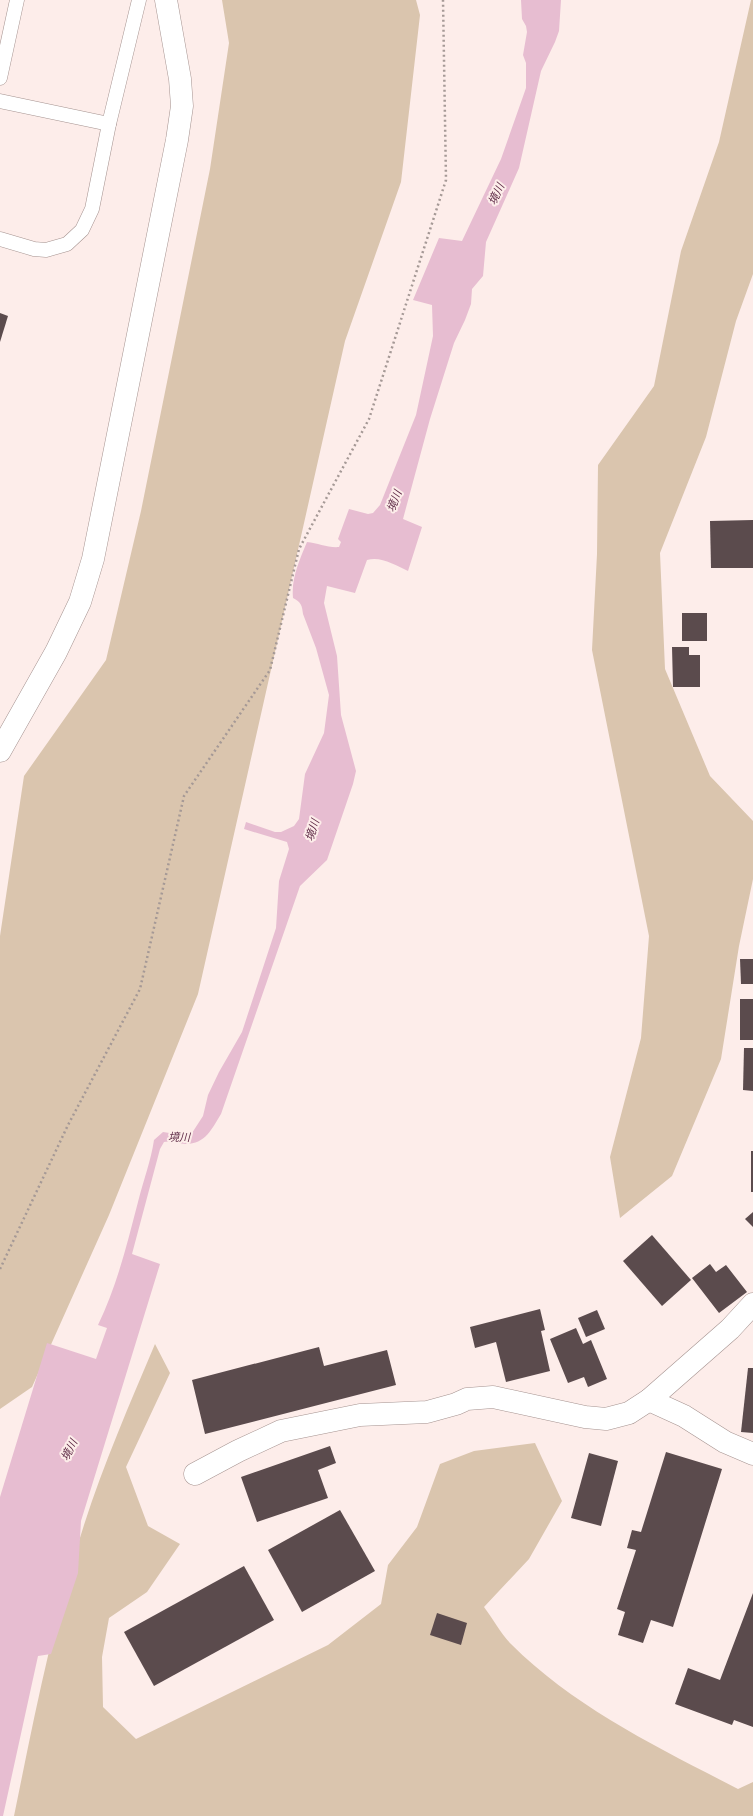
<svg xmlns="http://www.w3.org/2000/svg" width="753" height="1816" font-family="Inter,'Noto Sans JP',sans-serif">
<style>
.green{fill:#dac5ae}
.water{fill:#e7bdd1}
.building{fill:#5b4b4d}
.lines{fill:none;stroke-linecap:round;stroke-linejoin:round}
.lane-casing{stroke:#a59390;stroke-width:15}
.street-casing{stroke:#a59390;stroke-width:23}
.path{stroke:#a59996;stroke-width:2.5;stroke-dasharray:2 3;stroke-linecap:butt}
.lane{stroke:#fff;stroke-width:14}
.street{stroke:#fff;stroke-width:22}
.labels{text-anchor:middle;stroke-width:4;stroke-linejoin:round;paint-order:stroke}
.water-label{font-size:11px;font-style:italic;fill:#5e2a46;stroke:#fdedea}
</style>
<rect width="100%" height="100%" fill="#fdedea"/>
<g class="green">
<polygon points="222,0 416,0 420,15 401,182 345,341 198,994 109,1215 32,1387 0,1409 0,936 24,776 106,660 141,511 210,169 229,43"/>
<polygon points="751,0 753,0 753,274 736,321 706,437 660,553 665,669 710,776 753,821 753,879 739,946 721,1059 672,1176 620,1218 610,1157 641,1038 649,936 592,650 597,554 598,465 654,386 681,251 719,142"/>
<path d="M155,1344L170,1373L126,1467L148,1526L180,1544L147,1592L109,1618L102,1657L103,1707L136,1739L328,1645L381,1604L388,1565L417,1527L440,1464L474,1451L535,1443L562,1501L529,1559L484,1607C493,1619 501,1634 511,1644C575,1708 659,1748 738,1789L753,1782V1816H14C34,1718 53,1620 84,1525C104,1463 130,1403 155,1344Z"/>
</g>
<path class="water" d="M521,0H561L559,31L555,42L541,71L519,168L486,242L483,276L472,289L471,304L465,320L454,343L430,419L403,519L422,527L408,571C395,565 381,556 367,560L355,593L327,586L324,603L337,656L341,715L356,771L353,784L327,860L300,886L221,1114C212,1129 205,1144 186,1144C179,1144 171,1141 164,1142L160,1149L132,1254L160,1264L81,1521L78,1573L51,1654L38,1656L3,1816H0V1497L47,1343L96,1359L107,1328L98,1325C117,1286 127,1244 138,1202C143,1181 151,1161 154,1140L163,1132L182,1135L192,1133L203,1116L208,1095L219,1072L242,1032L276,928L279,881L289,849L287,842L244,829L246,822L275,832H281L294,826L299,819L305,774L324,733L329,695L316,648L303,614C302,605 301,602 293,598C291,578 300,559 307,542C318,543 328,548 339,547L341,542L338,539L349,509L368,514L373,513L380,505L416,415L433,336L432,305L413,300L439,238L462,241L501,159L526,88V63L523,55L527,32L526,26L522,19Z"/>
<g class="building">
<polygon points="0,313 8,316 0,342"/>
<polygon points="753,520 753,568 711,568 710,521"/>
<rect x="682" y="613" width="25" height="28"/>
<polygon points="672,647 689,647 689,655 700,655 700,687 673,687"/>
<polygon points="740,959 753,959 753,984 741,984"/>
<rect x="740" y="999" width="13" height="41"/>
<polygon points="744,1048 753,1048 753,1091 743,1090"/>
<rect x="751" y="1151" width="2" height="41"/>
<polygon points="753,1212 753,1227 745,1219"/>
<polygon points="652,1235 691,1280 662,1306 623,1261"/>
<polygon points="710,1264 716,1272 726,1265 747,1292 719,1313 692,1278"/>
<polygon points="540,1309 545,1330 541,1331 550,1371 506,1382 496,1342 475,1348 470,1327"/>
<polygon points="597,1310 605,1329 586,1337 578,1318"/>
<polygon points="576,1328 583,1344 591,1340 607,1379 588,1387 584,1377 568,1383 550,1339"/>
<polygon points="319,1347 324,1366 387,1350 396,1385 205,1434 192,1380"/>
<polygon points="748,1368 753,1368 753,1433 741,1432"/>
<polygon points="330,1446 336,1463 318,1470 328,1498 257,1522 241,1477"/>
<polygon points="666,1452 722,1469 673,1627 651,1620 643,1643 618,1635 625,1612 617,1609 636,1550 627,1548 632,1530 641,1532"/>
<polygon points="589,1453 618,1461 601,1526 571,1518"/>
<polygon points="340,1510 375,1571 302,1612 268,1550"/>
<polygon points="244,1566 274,1620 154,1686 124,1632"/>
<polygon points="753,1593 753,1727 734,1720 732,1725 675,1704 688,1668 720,1680"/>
<polygon points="437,1613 467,1623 461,1645 430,1635"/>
</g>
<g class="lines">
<defs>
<g id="lane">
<polyline points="0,78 17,0"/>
<polyline points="0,101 109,124"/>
<polyline points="0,239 34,249 46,250 67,244 82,230 92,209 109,124 139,0"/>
</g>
<g id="street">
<polyline points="0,751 56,652 80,602 93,559 177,140 182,106 180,79 166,0"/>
<polyline points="649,1400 684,1416 725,1442 753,1454"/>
<polyline points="195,1474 238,1451 281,1431 360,1415 427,1412 456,1404 467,1399 493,1397 585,1417 606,1419 629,1413 649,1400 730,1329 753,1304"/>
</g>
</defs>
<use href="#lane" class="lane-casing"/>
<use href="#street" class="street-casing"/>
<polyline class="path" points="0,1269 68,1125 140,989 184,796 270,670 299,549 369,419 446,180 443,0"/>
<use href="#lane" class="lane"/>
<use href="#street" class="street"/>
</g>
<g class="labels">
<g class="water-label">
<text transform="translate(496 194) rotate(-65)" y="4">境川</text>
<text transform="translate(394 501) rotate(-69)" y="4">境川</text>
<text transform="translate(312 830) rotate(-72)" y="4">境川</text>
<text transform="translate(179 1137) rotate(1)" y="4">境川</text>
<text transform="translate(69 1450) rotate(-63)" y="4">境川</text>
</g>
</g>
</svg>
